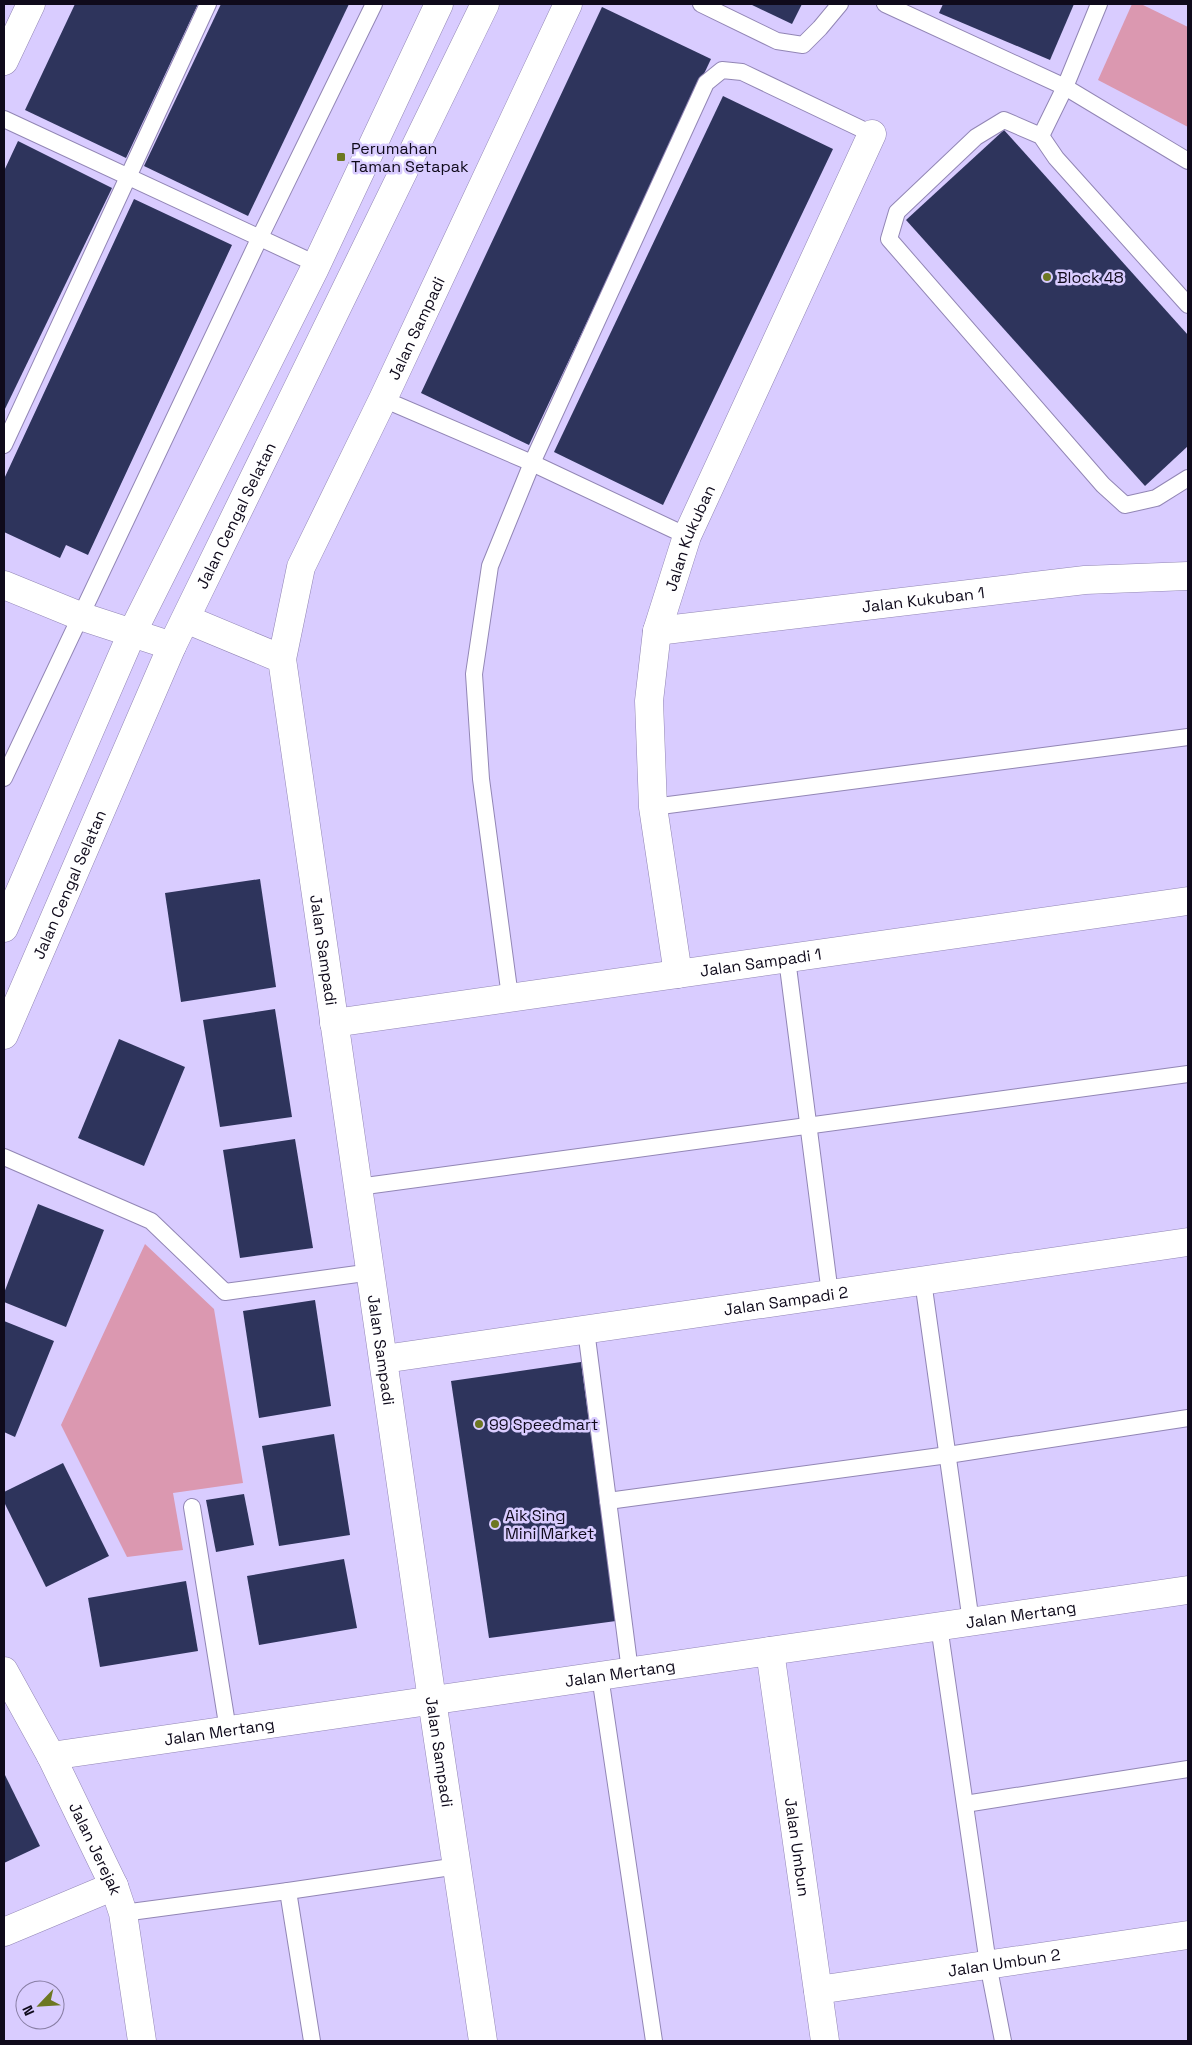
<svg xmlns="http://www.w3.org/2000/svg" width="1192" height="2045" font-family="'Space Grotesk',sans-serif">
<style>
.green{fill:#db98b0}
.building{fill:#2e345c}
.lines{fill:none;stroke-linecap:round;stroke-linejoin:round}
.service-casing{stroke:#9286b5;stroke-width:18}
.minor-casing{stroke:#9286b5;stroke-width:29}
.tertiary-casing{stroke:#9286b5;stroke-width:29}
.service{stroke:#fff;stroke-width:16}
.minor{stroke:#fff;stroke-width:28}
.tertiary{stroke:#fff;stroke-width:28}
.poi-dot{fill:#6d7722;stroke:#d9ccff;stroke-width:2}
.labels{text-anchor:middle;stroke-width:5;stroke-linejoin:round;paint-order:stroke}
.poi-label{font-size:16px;fill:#0f0a1b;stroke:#d9ccff;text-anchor:start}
.street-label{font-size:16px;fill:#0f0a1b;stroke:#d9ccff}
</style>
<rect width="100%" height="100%" fill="#d9ccff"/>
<g class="green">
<polygon points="1132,4 1141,4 1188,27 1188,127 1098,80"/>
<polygon points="145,1244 214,1309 243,1483 173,1493 183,1550 127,1557 61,1425"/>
</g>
<g class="building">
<polygon points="75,4 198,4 126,158 25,110"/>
<polygon points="221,4 349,4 248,216 144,166"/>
<polygon points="750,4 802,4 792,24"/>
<polygon points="943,4 1074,4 1050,60 939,13"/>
<polygon points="602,7 711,59 529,445 421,393"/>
<polygon points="723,96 833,149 663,505 554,452"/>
<polygon points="1004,130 1188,335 1188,446 1145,486 906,220"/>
<polygon points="18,141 112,188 4,411 4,171"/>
<polygon points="134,199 232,245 88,555 66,545 60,558 4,532 4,479"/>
<polygon points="260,879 276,987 181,1002 165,893"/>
<polygon points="275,1009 292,1117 220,1127 203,1020"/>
<polygon points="119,1039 185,1067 144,1166 78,1138"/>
<polygon points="295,1139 313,1248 240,1258 223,1150"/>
<polygon points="38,1204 104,1230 66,1327 4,1302 4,1293"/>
<polygon points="315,1300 331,1406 259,1418 243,1311"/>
<polygon points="4,1321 54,1341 15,1437 4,1432"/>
<polygon points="581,1362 616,1621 489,1638 451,1381"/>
<polygon points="334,1434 350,1535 279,1546 262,1446"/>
<polygon points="63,1463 109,1556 46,1587 4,1502 4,1492"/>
<polygon points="244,1494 254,1545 216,1552 206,1500"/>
<polygon points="344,1559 357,1628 259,1645 247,1576"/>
<polygon points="186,1581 198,1651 100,1667 88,1598"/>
<polygon points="4,1773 40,1846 4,1863"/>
</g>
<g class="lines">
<defs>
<g id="service">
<polyline points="701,4 777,41 803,45 820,28 840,4"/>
<polyline points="885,4 1065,87 1188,161"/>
<polyline points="4,119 316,264"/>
<polyline points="1041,136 1065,87 1099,4"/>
<polyline points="1188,305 1056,158 1041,136 1004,120 976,137 897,212 889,239 1103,485 1125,505 1156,498 1188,478"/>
<polyline points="383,399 532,463 687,536"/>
<polyline points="4,445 208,4"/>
<polyline points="4,778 260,237 374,4"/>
<polyline points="653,807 1188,737"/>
<polyline points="787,959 830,1294"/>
<polyline points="510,997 481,779 474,674 490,566 532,463 706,83 722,70 742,72 872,134"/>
<polyline points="4,1157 151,1221 225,1292 372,1272"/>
<polyline points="358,1187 1188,1074"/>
<polyline points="923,1281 971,1622"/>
<polyline points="586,1330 630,1671"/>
<polyline points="608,1501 948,1455 1188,1418"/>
<polyline points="192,1507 228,1730"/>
<polyline points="939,1626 988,1964 1003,2041"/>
<polyline points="600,1676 654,2041"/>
<polyline points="965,1804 1188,1769"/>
<polyline points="288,1891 312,2041"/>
<polyline points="123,1913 288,1891 458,1866"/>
</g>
<g id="minor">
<polyline points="4,61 31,4"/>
<polyline points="4,585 80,616 172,646"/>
<path id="s1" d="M186,619L282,659L432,1700L483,2041"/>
<path id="s2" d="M657,631L1085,580L1188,576"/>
<path id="s3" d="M282,659L301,567L383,399L568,4"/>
<path id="s4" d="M678,974L653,807L649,701L657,631L687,536L872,134"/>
<path id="s5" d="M334,1023L1188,901"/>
<path id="s6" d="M384,1359L1188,1242"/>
<path id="s7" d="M770,1651L825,2041"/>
<path id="s8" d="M4,1671L51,1756L114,1886L123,1913L142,2041"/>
<path id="s9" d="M51,1756L1188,1590"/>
<polyline points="4,1932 114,1886"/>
<path id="s10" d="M818,1990L1188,1935"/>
</g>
<g id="tertiary">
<polyline points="4,928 132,633 314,270 439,4"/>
<path id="s11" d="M4,1035L172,646L485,4"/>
</g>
</defs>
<use href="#service" class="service-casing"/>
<use href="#minor" class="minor-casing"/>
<use href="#tertiary" class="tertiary-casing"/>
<use href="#service" class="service"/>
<use href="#minor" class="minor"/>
<use href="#tertiary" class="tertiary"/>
</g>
<g class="poi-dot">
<rect x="336" y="152" width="10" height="10" rx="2.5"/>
<circle cx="1047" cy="277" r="5"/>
<circle cx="479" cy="1424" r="5"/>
<circle cx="495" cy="1524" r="5"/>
</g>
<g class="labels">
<g class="poi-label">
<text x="351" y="154">Perumahan<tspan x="351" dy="18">Taman Setapak</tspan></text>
<text x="1057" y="283">Block 48</text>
<text x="489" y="1430">99 Speedmart</text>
<text x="505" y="1521">Aik Sing<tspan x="505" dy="18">Mini Market</tspan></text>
</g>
<g class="street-label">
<text dy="6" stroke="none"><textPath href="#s3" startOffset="359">Jalan Sampadi</textPath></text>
<text dy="6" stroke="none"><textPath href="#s11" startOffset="569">Jalan Cengal Selatan</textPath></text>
<text dy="6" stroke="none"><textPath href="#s4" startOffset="444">Jalan Kukuban</textPath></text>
<text dy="6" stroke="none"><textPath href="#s2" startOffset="268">Jalan Kukuban 1</textPath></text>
<text dy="6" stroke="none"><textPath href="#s11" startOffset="164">Jalan Cengal Selatan</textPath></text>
<text dy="6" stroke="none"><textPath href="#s1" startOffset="398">Jalan Sampadi</textPath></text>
<text dy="6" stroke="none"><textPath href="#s5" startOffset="431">Jalan Sampadi 1</textPath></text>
<text dy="6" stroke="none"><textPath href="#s6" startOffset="406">Jalan Sampadi 2</textPath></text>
<text dy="6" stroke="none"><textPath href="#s1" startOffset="802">Jalan Sampadi</textPath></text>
<text dy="6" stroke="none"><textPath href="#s9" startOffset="980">Jalan Mertang</textPath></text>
<text dy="6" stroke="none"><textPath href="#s9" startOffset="575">Jalan Mertang</textPath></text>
<text dy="6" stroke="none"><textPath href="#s9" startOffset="170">Jalan Mertang</textPath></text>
<text dy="6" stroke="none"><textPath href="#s1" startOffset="1208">Jalan Sampadi</textPath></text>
<text dy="6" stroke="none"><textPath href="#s7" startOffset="198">Jalan Umbun</textPath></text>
<text dy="6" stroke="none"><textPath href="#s8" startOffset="200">Jalan Jerejak</textPath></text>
<text dy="6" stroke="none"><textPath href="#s10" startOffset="188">Jalan Umbun 2</textPath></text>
</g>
</g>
<rect width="1192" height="2045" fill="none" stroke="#0f0a1b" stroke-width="10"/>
<g transform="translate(40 2005) rotate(245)"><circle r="24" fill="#d9ccff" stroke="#887ea4"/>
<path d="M0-4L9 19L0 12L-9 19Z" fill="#6d7722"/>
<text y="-8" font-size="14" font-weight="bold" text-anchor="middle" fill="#0f0a1b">N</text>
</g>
</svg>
